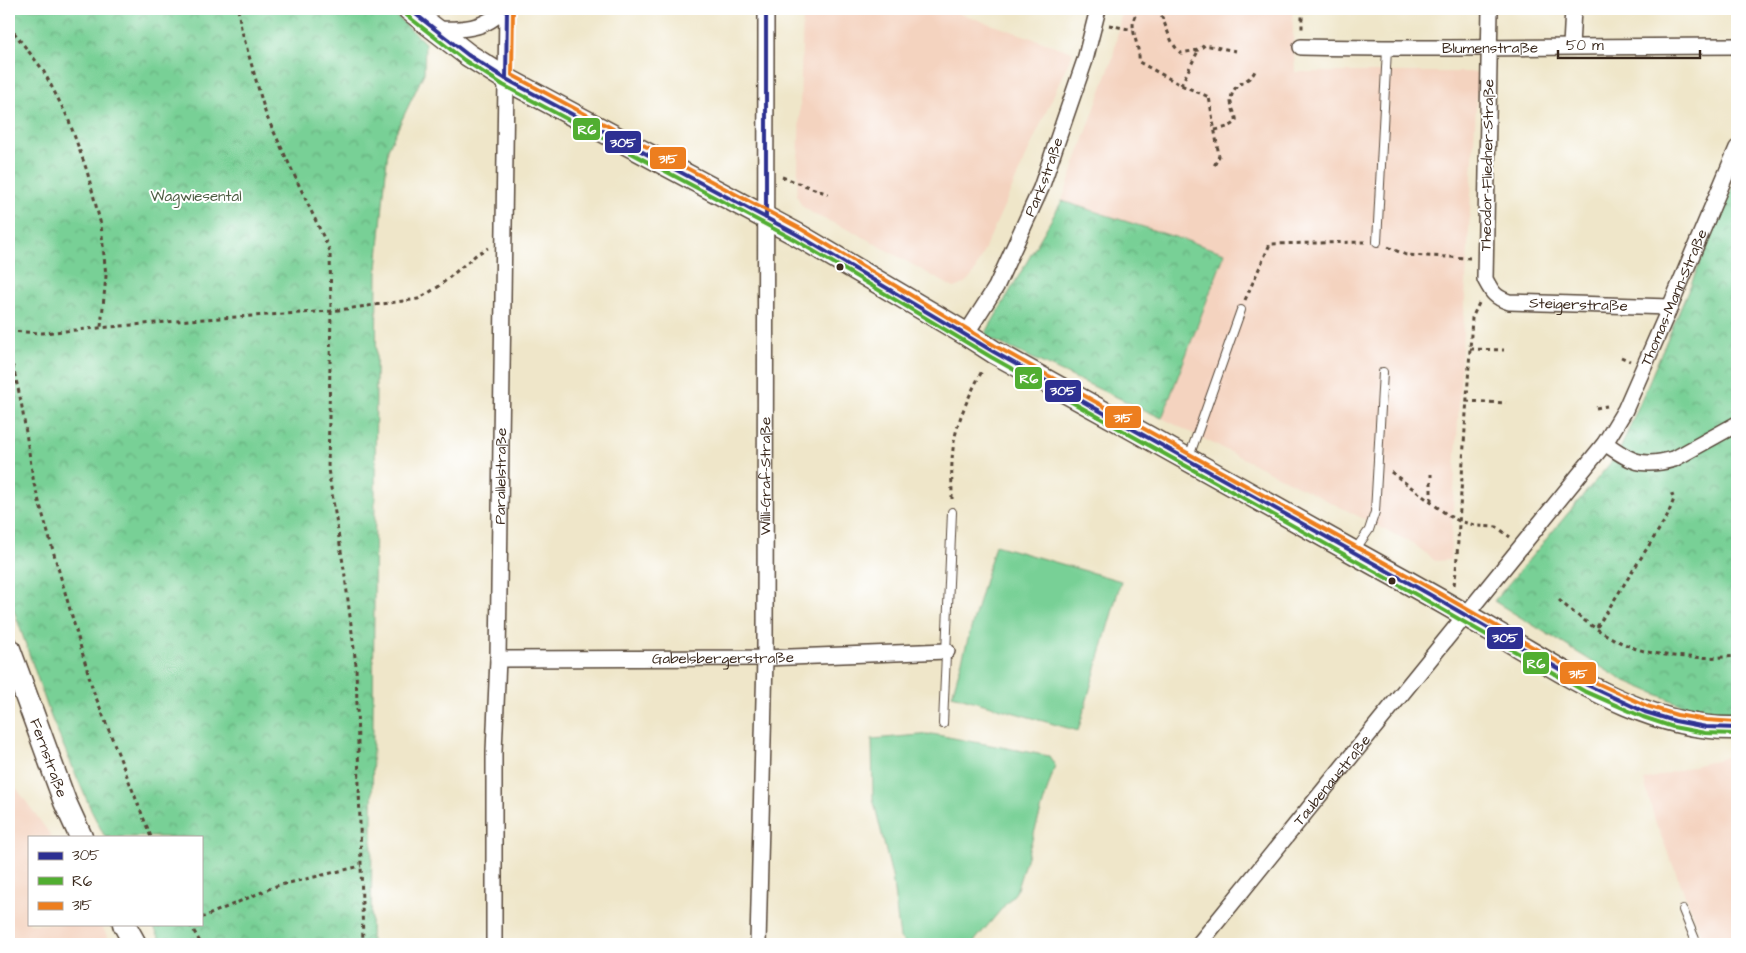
<svg xmlns="http://www.w3.org/2000/svg" width="1746" height="953" font-family="'Architects Daughter',sans-serif">
<style>
.built{fill:#f4d3bf}
.park{fill:url(#park-crowns);stroke:#5a7d5a}
.pitch{fill:#78d096;stroke:#5a7d5a}
.lines{fill:none;stroke-linecap:round;stroke-linejoin:round}
.lane-casing{stroke:#564638;stroke-width:10}
.street-casing{stroke:#564638;stroke-width:18}
.secondary-casing{stroke:#564638;stroke-width:25}
.path{stroke:#564638;stroke-width:3;stroke-dasharray:4 4;stroke-linecap:butt}
.lane{stroke:#fff;stroke-width:8}
.street{stroke:#fff;stroke-width:15}
.secondary{stroke:#fff;stroke-width:22}
.bus-1-casing{stroke:#fff;stroke-width:8}
.bus-2-casing{stroke:#fff;stroke-width:8}
.bus-3-casing{stroke:#fff;stroke-width:8}
.bus-1{stroke:#2e3092;stroke-width:4}
.bus-2{stroke:#51ae31;stroke-width:4}
.bus-3{stroke:#ed7e1f;stroke-width:4}
.bus-dot{fill:#3b2a1e;stroke:#fff;stroke-width:2}
.labels{text-anchor:middle;stroke-width:4;stroke-linejoin:round;paint-order:stroke}
.street-label{font-size:15px;fill:#3b2a1e;stroke:#fff}
.park-label{font-size:15px;fill:#4d5c42;stroke:#fff}
.line-badge{stroke:#fff;stroke-width:2}
.badge-label{font-size:14px;text-anchor:middle;font-weight:bold;fill:#fff}
</style>
<defs>
<pattern id="park-crowns" width="20" height="18" patternUnits="userSpaceOnUse" patternTransform="scale(1.25)"><rect width="20" height="18" fill="#78d096"/><path d="M2 6a3 3 0 1 1 6 0M12 15a3 3 0 1 1 6 0" fill="none" stroke="#64a97a"/></pattern>
</defs>
<rect width="100%" height="100%" fill="#fff"/>
<filter id="ink" filterUnits="userSpaceOnUse"><feTurbulence type="fractalNoise" baseFrequency=".02" numOctaves="2"/><feDisplacementMap in="SourceGraphic" scale="10" xChannelSelector="R" yChannelSelector="G"/><feConvolveMatrix kernelMatrix="1 2 1 2 8 2 1 2 1" color-interpolation-filters="sRGB"/></filter>
<filter id="wash" filterUnits="userSpaceOnUse"><feTurbulence type="fractalNoise" baseFrequency=".0096" numOctaves="4" result="noise"/><feDisplacementMap in="SourceGraphic" scale="20" xChannelSelector="R" yChannelSelector="G"/><feGaussianBlur stdDeviation="1.12" result="paint"/><feColorMatrix in="noise" values="0 0 0 0 0 0 0 0 0 0 0 0 0 0 0 0 0 1.4 0 .05"/><feComposite in="paint" operator="in"/></filter>
<g filter="url(#wash)">
<rect width="100%" height="100%" fill="#efe6c9"/>
<g class="built">
<polygon points="828,9 946,9 1073,52 973,275 964,284 954,288 856,233 815,215 802,206 797,196 803,13"/>
<polygon points="1122,9 1292,9 1295,72 1478,72 1450,560 1435,561 1414,544 1162,418 1225,253 1062,201 1113,57"/>
<polygon points="1737,754 1737,944 1705,944 1655,821 1644,780"/>
<polygon points="9,778 52,837 29,837 29,924 101,924 111,944 9,944"/>
</g>
<g class="park">
<polygon points="9,9 389,9 425,43 424,73 388,149 377,269 371,944 163,944 152,924 201,924 201,837 105,837 92,812 51,717 9,596"/>
<polygon points="1737,177 1737,716 1719,716 1682,705 1619,678 1494,601 1618,454"/>
<polygon points="1062,201 1225,253 1162,418 984,336"/>
</g>
<g class="pitch">
<polygon points="995,545 1121,581 1078,731 952,695"/>
<polygon points="932,734 1049,756 1055,765 1016,892 972,944 906,944 900,938 892,876 873,798 872,739"/>
</g>
</g>
<g filter="url(#ink)">
<g class="lines">
<defs>
<g id="lane">
<polyline points="1377,242 1387,49"/>
<polyline points="1189,457 1241,310"/>
<polyline points="1355,550 1369,530 1375,512 1383,372"/>
<polyline points="943,724 952,512"/>
<polyline points="1683,910 1697,944"/>
</g>
<g id="street">
<path id="s1" d="M1490,9L1485,279C1492,292 1494,297 1509,302L1670,307"/>
<path d="M435,29C460,30 486,30 503,9"/>
<polyline points="1571,46 1573,9"/>
<path id="s2" d="M1301,47C1447,50 1592,46 1737,46"/>
<path id="s3" d="M966,334L996,287L1041,188L1085,60L1098,9"/>
<path d="M1605,443C1631,462 1642,468 1674,459L1737,424"/>
<path id="s4" d="M498,659L765,658L947,651"/>
<path id="s5" d="M494,944V751L498,659L507,9"/>
<path id="s6" d="M758,944L765,658L766,9"/>
<path id="s7" d="M1199,944L1605,443L1625,410L1670,307L1737,148"/>
</g>
<g id="secondary">
<path d="M409,9L468,55L506,79L798,235L966,334L994,352C1123,423 1252,495 1380,567C1422,590 1464,614 1505,638C1575,679 1653,731 1737,728"/>
<path id="s8" d="M9,649L65,802L81,837"/>
<polyline points="124,924 135,944"/>
</g>
</defs>
<use href="#lane" class="lane-casing"/>
<use href="#street" class="street-casing"/>
<use href="#secondary" class="secondary-casing"/>
<g class="path">
<polyline points="238,9 241,28 266,115 330,251 331,311 328,469 345,576 356,665 363,944"/>
<path d="M1140,9C1124,24 1141,44 1139,62L1181,85L1209,97L1219,156L1214,166"/>
<path d="M1157,9C1167,22 1168,43 1181,53L1198,50L1205,45L1236,51"/>
<polyline points="1300,9 1302,12 1302,30"/>
<polyline points="1109,25 1133,30"/>
<polyline points="9,26 43,70 68,118 87,171 101,225 106,276 101,327"/>
<polyline points="1181,85 1198,51"/>
<path d="M1215,130C1256,122 1223,114 1233,92C1238,81 1250,82 1255,71"/>
<polyline points="782,177 828,194"/>
<polyline points="1388,247 1406,255 1470,258"/>
<polyline points="1245,300 1270,244 1365,242"/>
<polyline points="9,331 42,333 189,320 331,311 418,299 438,287 477,254 488,248"/>
<polyline points="1470,349 1504,350"/>
<polyline points="9,350 21,401 34,484 93,690 151,837"/>
<polyline points="1621,357 1630,361"/>
<polyline points="1466,401 1506,403"/>
<polyline points="1596,408 1607,406"/>
<polyline points="1391,472 1449,516 1459,521 1478,526 1497,527 1510,537"/>
<path d="M952,499C952,483 951,465 953,449C956,421 970,394 983,369"/>
<polyline points="1431,501 1431,474"/>
<polyline points="1454,585 1456,572 1472,318 1480,301"/>
<path d="M1559,600C1580,619 1607,638 1634,648C1663,658 1706,659 1737,656"/>
<polyline points="1597,627 1667,517 1674,499 1670,490"/>
<polyline points="201,918 276,886 361,866"/>
<polyline points="190,924 201,944"/>
</g>
<use href="#lane" class="lane"/>
<use href="#street" class="street"/>
<use href="#secondary" class="secondary"/>
<defs>
<g id="bus-1">
<polyline points="409,9 468,55 506,79 798,235 994,352 1427,593 1587,685 1645,712 1675,721 1706,727 1737,728"/>
<polyline points="766,9 766,218"/>
<polyline points="506,79 507,9"/>
</g>
<polyline id="bus-2" points="405,14 464,60 503,85 795,240 991,357 1424,599 1584,691 1643,717 1673,727 1705,733 1737,734"/>
<polyline id="bus-3" points="513,9 512,75 801,229 997,347 1430,588 1590,680 1647,706 1677,715 1706,720 1737,722"/>
</defs>
<use href="#bus-1" class="bus-1-casing"/>
<use href="#bus-2" class="bus-2-casing"/>
<use href="#bus-3" class="bus-3-casing"/>
<use href="#bus-1" class="bus-1"/>
<use href="#bus-2" class="bus-2"/>
<use href="#bus-3" class="bus-3"/>
</g>
</g>
<g class="bus-dot">
<circle cx="840" cy="267" r="4.5"/>
<circle cx="1392" cy="581" r="4.5"/>
</g>
<g class="labels">
<g class="street-label">
<text dy="5" stroke="none"><textPath href="#s2" startOffset="189">Blumenstraße</textPath></text>
<text transform="translate(1487 165) rotate(-89)" y="5">Theodor-Fliedner-Straße</text>
<text dy="5" stroke="none"><textPath href="#s3" startOffset="176">Parkstraße</textPath></text>
<text dy="5" stroke="none"><textPath href="#s7" startOffset="806">Thomas-Mann-Straße</textPath></text>
<text dy="5" stroke="none"><textPath href="#s1" startOffset="374">Steigerstraße</textPath></text>
<text dy="5" stroke="none"><textPath href="#s5" startOffset="468">Parallelstraße</textPath></text>
<text dy="5" stroke="none"><textPath href="#s6" startOffset="468">Willi-Graf-Straße</textPath></text>
<text dy="5" stroke="none"><textPath href="#s4" startOffset="225">Gabelsbergerstraße</textPath></text>
<text dy="5" stroke="none"><textPath href="#s8" startOffset="116">Fernstraße</textPath></text>
<text dy="5" stroke="none"><textPath href="#s7" startOffset="211">Taubenaustraße</textPath></text>
</g>
<g class="park-label">
<text x="196" y="201">Wagwiesental</text>
</g>
</g>
<g class="line-badge">
<rect x="572" y="117" width="29" height="24" rx="5" fill="#51ae31"/>
<rect x="604" y="130" width="38" height="24" rx="5" fill="#2e3092"/>
<rect x="649" y="146" width="38" height="24" rx="5" fill="#ed7e1f"/>
<rect x="1014" y="366" width="29" height="24" rx="5" fill="#51ae31"/>
<rect x="1044" y="379" width="38" height="24" rx="5" fill="#2e3092"/>
<rect x="1104" y="405" width="38" height="24" rx="5" fill="#ed7e1f"/>
<rect x="1486" y="626" width="38" height="24" rx="5" fill="#2e3092"/>
<rect x="1522" y="651" width="28" height="24" rx="5" fill="#51ae31"/>
<rect x="1559" y="661" width="38" height="24" rx="5" fill="#ed7e1f"/>
</g>
<g class="badge-label">
<text x="587" y="134">R6</text>
<text x="623" y="147">305</text>
<text x="668" y="163">315</text>
<text x="1029" y="383">R6</text>
<text x="1063" y="395">305</text>
<text x="1123" y="422">315</text>
<text x="1505" y="642">305</text>
<text x="1536" y="668">R6</text>
<text x="1578" y="678">315</text>
</g>
<rect width="1746" height="953" fill="none" stroke="#fff" stroke-width="30"/>
<rect x="28" y="836" width="175" height="90" fill="#ffffff" stroke="#b1aaa5"/>
<rect x="38" y="852" width="25" height="8" fill="#2e3092" stroke="#b1aaa5"/>
<text x="72" y="860" font-size="15" fill="#3b2a1e">305</text>
<rect x="38" y="877" width="25" height="8" fill="#51ae31" stroke="#b1aaa5"/>
<text x="72" y="886" font-size="15" fill="#3b2a1e">R6</text>
<rect x="38" y="902" width="25" height="8" fill="#ed7e1f" stroke="#b1aaa5"/>
<text x="72" y="910" font-size="15" fill="#3b2a1e">315</text>
<path d="M1558 50v8h142v-8" fill="none" stroke="#3b2a1e" stroke-width="2.5"/>
<text x="1566" y="50" font-size="15" fill="#3b2a1e" stroke="#ffffff" stroke-width="4" paint-order="stroke">50 m</text>
</svg>
